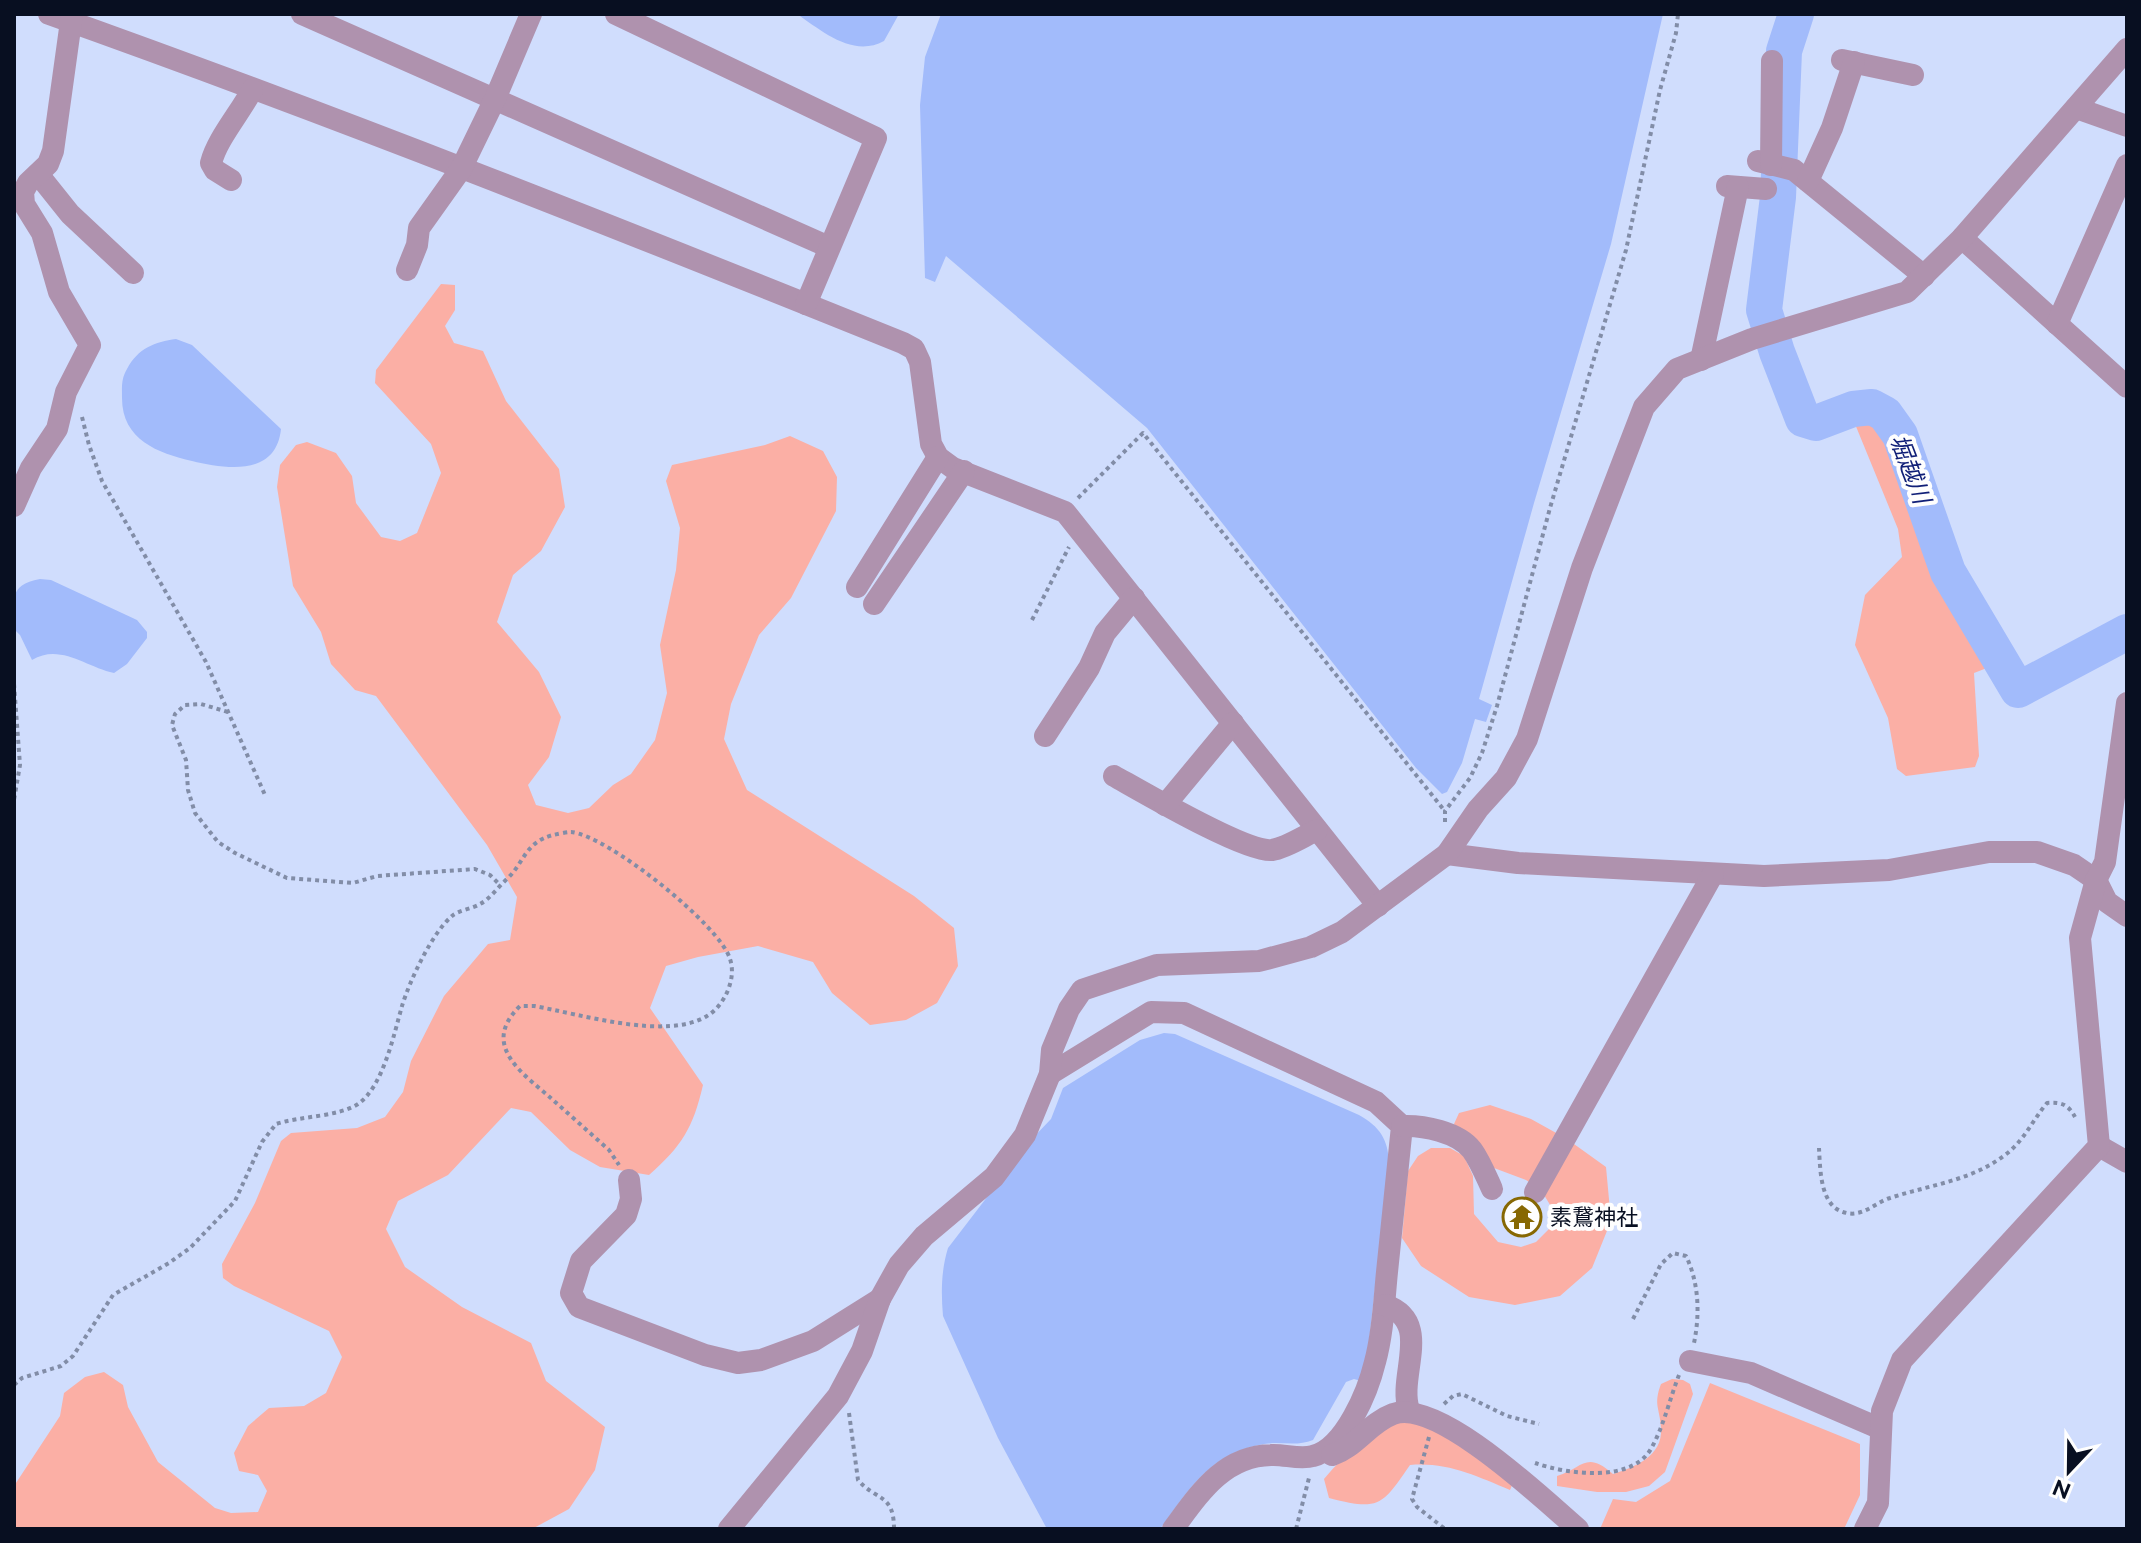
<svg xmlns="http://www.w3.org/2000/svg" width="2141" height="1543" font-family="Raleway,'Noto Sans JP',sans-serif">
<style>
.green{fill:#fbafa5}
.water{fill:#a2bbfb}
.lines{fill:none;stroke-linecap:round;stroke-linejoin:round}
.river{stroke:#a2bbfb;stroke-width:36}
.path{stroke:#828da7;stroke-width:4;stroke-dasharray:4 4;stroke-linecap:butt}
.minor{stroke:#af92ae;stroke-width:22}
.labels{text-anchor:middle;stroke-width:8;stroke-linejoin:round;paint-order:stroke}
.poi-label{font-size:22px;fill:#080f21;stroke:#fefefe;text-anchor:start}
.water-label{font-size:24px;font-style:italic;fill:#101f77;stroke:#fefefe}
</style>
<rect width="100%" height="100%" fill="#d0ddfd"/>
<g class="green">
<path d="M441,284L455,285V310L445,326L454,343L483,351L506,401L559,469L565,507L541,551L513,575L497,622L539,672L561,717L549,757L528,785L536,805L568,813L589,808L613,785L631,774L655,740L667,693L660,645L676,570L680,528L666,481L672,465L765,445L790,436L823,451L837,477L836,511L791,598L759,635L731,704L724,739L747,790L914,896L954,928L958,966L937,1003L906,1020L870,1025L832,993L813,962L758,946L698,957L666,966L650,1008L703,1085C693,1128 682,1146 649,1175L600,1167L570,1150L531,1112L511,1108L448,1175L398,1201L386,1229L405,1267L462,1307L531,1343L546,1381L605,1427L595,1470L569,1509L532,1529H14V1486L60,1416L64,1393L85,1377L104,1372L123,1385L128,1407L158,1462L215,1508L231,1513L258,1512L267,1491L258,1475L239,1471L234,1453L248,1426L269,1408L304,1406L326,1393L342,1357L329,1331L234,1286L223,1278L222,1264L255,1203L281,1141L291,1133L357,1128L385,1117L403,1092L411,1061L444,996L488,944L510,940L517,897L487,845L376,696L355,690L331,664L321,632L293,586L277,487L280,465L296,445L307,442L336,453L352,476L356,503L381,537L400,541L417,533L441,473L431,444L375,383L376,370Z"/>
<polygon points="1862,416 1881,420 1894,438 1943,574 1992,666 1974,673 1979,756 1975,767 1906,776 1897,769 1888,718 1855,645 1865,595 1902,557 1898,529 1855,424"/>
<polygon points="1490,1105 1531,1119 1567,1139 1606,1167 1611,1221 1592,1268 1560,1296 1515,1305 1469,1297 1421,1266 1402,1238 1408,1171 1418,1156 1431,1148 1450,1148 1464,1156 1473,1176 1474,1214 1498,1242 1521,1247 1536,1242 1552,1226 1555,1213 1541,1190 1526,1180 1494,1168 1459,1134 1454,1124 1459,1113"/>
<path d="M1672,1379L1683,1380L1690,1384L1693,1394L1665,1472L1649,1486L1626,1492H1597L1557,1486V1476C1583,1468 1586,1450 1613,1474C1634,1467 1663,1457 1661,1428C1660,1408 1653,1405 1661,1384Z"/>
<polygon points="1710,1383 1860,1444 1860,1495 1844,1529 1600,1529 1613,1499 1636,1502 1670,1481"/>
<path d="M1405,1420L1450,1436L1513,1483L1510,1490C1476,1476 1448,1462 1410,1465C1382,1506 1379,1511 1329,1498L1324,1479C1346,1453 1373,1429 1405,1420Z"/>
</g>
<g class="water">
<path d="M797,14H899L884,41C853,58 822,31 797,14Z"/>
<polygon points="941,14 1663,14 1611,244 1534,503 1479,699 1492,705 1486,722 1475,719 1462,763 1447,792 1442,794 1416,768 1147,428 946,256 935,282 925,278 920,105 925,57"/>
<path d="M176,339L192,345L281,429C276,477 226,469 192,461C158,453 122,440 122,398C122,387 121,379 127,369C138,348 155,342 176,339Z"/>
<path d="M40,579L51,580L137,620L147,632V638L127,664L114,673C86,667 60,643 32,660L20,635L14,629C14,602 7,585 40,579Z"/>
<path d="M1164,1033L1175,1034L1359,1115C1380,1127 1388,1139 1389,1163L1368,1350L1361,1381L1354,1379L1346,1382L1313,1440C1296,1447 1281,1441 1264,1444C1210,1453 1190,1488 1160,1529H1047L998,1438L943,1316C941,1293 941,1271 948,1248L1030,1141L1051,1119L1063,1088L1140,1040Z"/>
</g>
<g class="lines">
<polyline class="river" points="1796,14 1784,51 1778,197 1764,310 1777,352 1803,419 1816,423 1853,409 1872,407 1885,414 1900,435 1948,572 2018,690 2127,632"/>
<g class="path">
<polyline points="82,417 89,445 102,481 206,662 265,795"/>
<polyline points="1078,498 1143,433 1444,810"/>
<polyline points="1032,620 1069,547"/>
<polyline points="14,684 20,765 14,800"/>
<polyline points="228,712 201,704 185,705 175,714 172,725 186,760 188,790 195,813 218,842 235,853 287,878 353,883 377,876 475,869 490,875 500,885"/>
<polyline points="1445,822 1445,811 1470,778 1482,753 1497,706 1550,508 1626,250 1660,90 1676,33 1678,14"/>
<path d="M1819,1148C1820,1166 1820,1194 1834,1207C1840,1212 1850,1215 1857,1213C1869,1211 1879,1201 1890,1198C1929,1185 1971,1181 2005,1155C2024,1141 2032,1121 2047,1103C2061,1102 2068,1104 2075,1117"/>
<path d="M1633,1319L1661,1264L1673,1253L1686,1256C1699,1283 1700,1314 1694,1343"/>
<path d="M14,1385L22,1378L61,1366L73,1356L113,1295L169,1263L190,1248L235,1201L262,1142L276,1124C300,1116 338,1117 358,1104C383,1087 394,1034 402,1006C410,980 432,933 452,916C459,910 472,909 480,904C490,899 498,887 507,879C524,863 525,842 553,835C558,834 566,832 571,832C607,835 720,925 730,959C737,979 724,1006 707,1016C666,1041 580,1014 534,1006H520C479,1046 524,1074 553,1100C571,1116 590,1133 609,1150L619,1165"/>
<polyline points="1444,1404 1453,1396 1462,1394 1507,1416 1539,1424"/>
<path d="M849,1413L858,1480C876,1501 894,1493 894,1529"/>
<polyline points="1429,1437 1412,1499 1417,1507 1445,1529"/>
<path d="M1535,1463C1567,1474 1633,1484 1652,1447C1664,1425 1670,1398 1679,1375"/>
<polyline points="1296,1529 1309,1478"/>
</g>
<g class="minor">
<path d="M49,14C336,116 620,229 903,343L914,349L920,362L931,444L938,457L953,468L1065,512L1378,906"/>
<polyline points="302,14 829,247"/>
<polyline points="616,14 876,138 806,304"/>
<polyline points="1842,60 1913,75"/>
<polyline points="2076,108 2127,126"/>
<polyline points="1758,161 1794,170 1924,276"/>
<polyline points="1771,165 1772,61"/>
<polyline points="38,174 70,214 133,273"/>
<path d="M231,180L215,170L211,163C217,139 240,113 252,90"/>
<polyline points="1808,181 1832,128 1854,62"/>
<polyline points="1727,186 1766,189"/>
<polyline points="1962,238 2127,387"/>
<polyline points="407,270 417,245 419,228 461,169 495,99 531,14"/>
<polyline points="2057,324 2127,165"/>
<polyline points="1701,360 1738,187"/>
<polyline points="14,506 31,468 57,429 66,392 90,345 59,292 42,233 24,204 23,192 28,183 48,164 53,151 72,14"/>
<polyline points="857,587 938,457"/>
<polyline points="874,604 964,471"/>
<polyline points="1045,736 1089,668 1105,633 1134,598"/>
<path d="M1114,776C1141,791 1246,853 1272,850C1286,848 1304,836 1317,830"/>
<polyline points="1165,805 1233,723"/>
<polyline points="1447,854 1518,863 1764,876 1889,870 1989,852 2037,852 2074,865 2096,880 2107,902 2127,916"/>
<path d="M1050,1074L1151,1012L1184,1013L1376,1102L1402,1126C1397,1174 1392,1223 1387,1272C1384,1302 1383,1333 1375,1362C1368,1391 1345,1448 1313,1456C1300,1460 1284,1454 1271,1455C1223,1456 1199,1494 1173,1529"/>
<path d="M1402,1126C1423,1125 1458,1132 1472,1150C1480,1161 1486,1176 1492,1189"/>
<polyline points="2099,1146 2127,1162"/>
<polyline points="629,1180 631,1199 626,1215 581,1261 571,1293 579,1307 705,1355 738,1363 761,1360 813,1341 880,1299"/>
<polyline points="1535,1192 1713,874"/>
<path d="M1385,1305C1434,1322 1397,1376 1409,1410"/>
<polyline points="1690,1361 1751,1373 1881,1429"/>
<path d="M1332,1455C1356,1447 1369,1423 1393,1414C1438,1398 1543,1499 1578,1529"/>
<polyline points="729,1529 838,1396 862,1351 880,1299 899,1265 924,1236 994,1177 1025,1135 1050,1074 1052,1050 1069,1009 1082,990 1157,965 1259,961 1311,947 1342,932 1447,854 1478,809 1506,778 1527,739 1582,568 1644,407 1677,369 1752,339 1907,292 1962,238 2127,49"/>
<polyline points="1865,1529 1878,1503 1882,1411 1902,1360 2099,1146 2080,938 2096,880 2105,862 2127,703"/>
</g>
</g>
<defs>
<symbol id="temple-ring" viewBox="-11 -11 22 22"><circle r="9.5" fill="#fefefe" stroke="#876803" stroke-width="1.5"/><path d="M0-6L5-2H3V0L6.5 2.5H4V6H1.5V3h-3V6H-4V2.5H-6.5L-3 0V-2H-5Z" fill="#876803"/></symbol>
</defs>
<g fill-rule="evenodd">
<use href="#temple-ring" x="1500" y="1195" width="44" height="44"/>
</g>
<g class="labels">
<g class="poi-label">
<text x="1550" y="1225">素鵞神社</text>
</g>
<g class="water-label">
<text transform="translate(1910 469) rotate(69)" y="8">堀越川</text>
</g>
</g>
<rect width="2141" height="1543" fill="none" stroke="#080f21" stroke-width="32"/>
<g transform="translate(2069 1471) rotate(202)" stroke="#fefefe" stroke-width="6" paint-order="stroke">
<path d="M0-6L14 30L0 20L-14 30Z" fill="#080f21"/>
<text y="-12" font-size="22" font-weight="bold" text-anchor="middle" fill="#080f21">N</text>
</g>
</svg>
